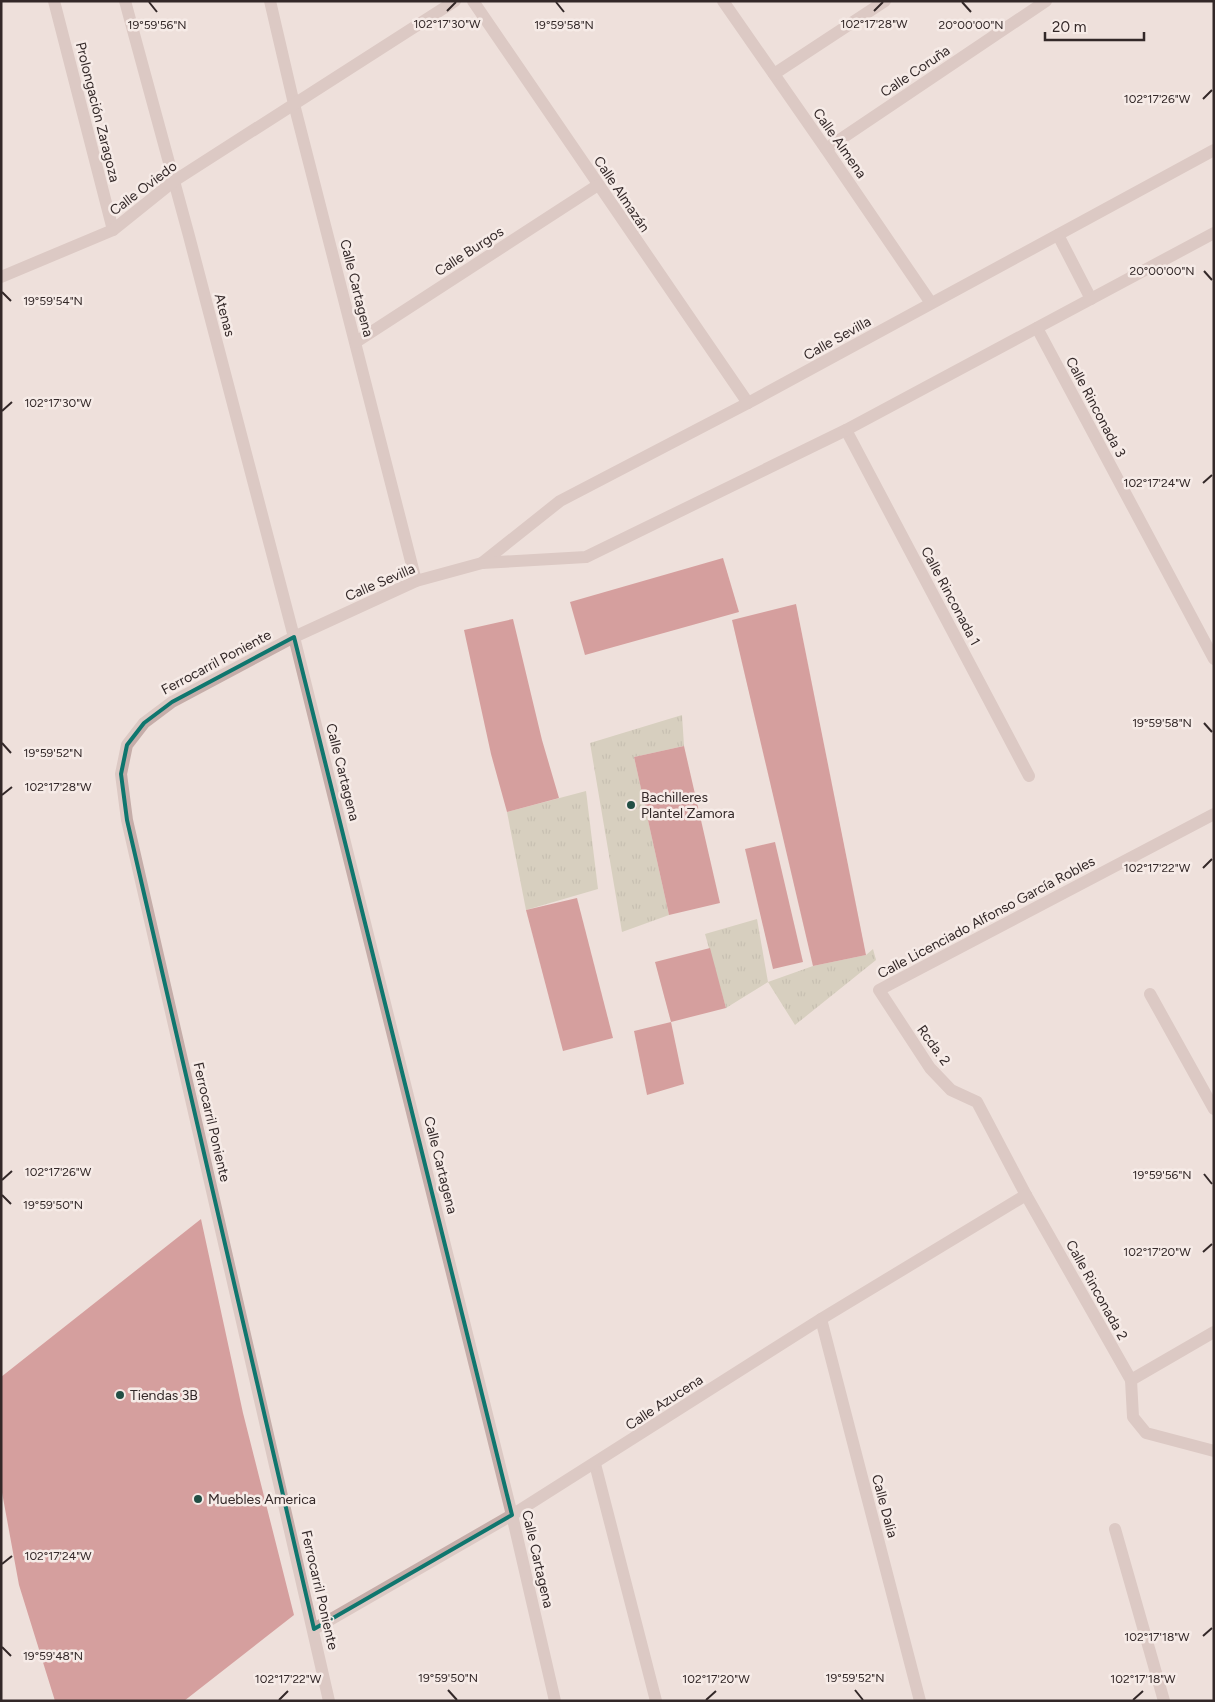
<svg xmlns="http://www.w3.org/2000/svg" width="1215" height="1702" font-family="Figtree,sans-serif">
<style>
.grass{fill:url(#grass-tufts)}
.building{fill:#b75155}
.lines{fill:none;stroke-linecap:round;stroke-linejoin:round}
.street{stroke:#c5ada9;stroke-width:12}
.marked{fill:none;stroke:#0f766e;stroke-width:4;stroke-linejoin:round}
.ticks{fill:none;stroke:#332828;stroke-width:2}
.poi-dot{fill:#224f45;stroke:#f6ebe7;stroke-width:2}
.labels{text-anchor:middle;stroke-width:5;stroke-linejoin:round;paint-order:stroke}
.street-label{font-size:14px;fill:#332828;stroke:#f6ebe7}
.poi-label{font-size:14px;fill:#332828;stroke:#f6ebe7;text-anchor:start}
.ticks-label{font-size:12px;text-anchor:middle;fill:#332828;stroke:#f6ebe7;stroke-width:5;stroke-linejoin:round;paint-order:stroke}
</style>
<defs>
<pattern id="grass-tufts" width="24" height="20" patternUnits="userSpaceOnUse" patternTransform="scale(1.25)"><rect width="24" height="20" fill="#babb9d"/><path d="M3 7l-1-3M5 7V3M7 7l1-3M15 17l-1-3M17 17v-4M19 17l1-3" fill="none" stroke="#989880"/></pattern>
</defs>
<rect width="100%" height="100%" fill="#eee0db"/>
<g class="grass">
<polygon points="682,715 684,746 634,757 669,915 622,932 590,743"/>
<polygon points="586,791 598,889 526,910 507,812"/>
<polygon points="757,919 768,982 813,966 866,955 873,949 876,960 795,1025 768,982 726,1008 705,934"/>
</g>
<g class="building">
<polygon points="723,558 739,612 585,655 570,602"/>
<polygon points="796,604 866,955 813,966 732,620"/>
<polygon points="513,619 542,740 559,798 507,812 491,754 464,630"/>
<polygon points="684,746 720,903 669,915 634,757"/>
<polygon points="775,842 803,962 773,969 745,849"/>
<polygon points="577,898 613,1038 563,1051 526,910"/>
<polygon points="710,948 726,1008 671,1022 655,962"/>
<polygon points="671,1022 684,1084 647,1095 634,1031"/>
<polygon points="201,1219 243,1413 294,1615 184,1701 55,1701 19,1585 1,1487 1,1377"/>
</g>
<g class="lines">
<g class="street">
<polyline points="54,1 113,230"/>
<polyline points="125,1 189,236 294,637 512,1515 555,1701"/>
<polyline points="270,1 294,104 416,581"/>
<polyline points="473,1 748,403"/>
<polyline points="723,1 826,149 931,303"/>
<polyline points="774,74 885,1"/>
<polyline points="826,149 1046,1"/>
<polyline points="1058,235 1091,299"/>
<polyline points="1,277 113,230 174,181 455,1"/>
<polyline points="1037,328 1214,659"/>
<polyline points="356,342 598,185"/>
<polyline points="846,430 1029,776"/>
<polyline points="482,563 560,501 748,403 1214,150"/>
<polyline points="1214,814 879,990 930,1068 951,1090 977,1102 1026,1195 1131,1380 1133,1417 1146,1433 1214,1451"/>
<polyline points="1150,994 1214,1109"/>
<polyline points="821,1319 920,1701"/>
<polyline points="1131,1380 1214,1332"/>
<polyline points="595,1464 656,1701"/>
<polyline points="1115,1529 1164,1701"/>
<polyline points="314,1629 512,1515 821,1319 1026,1195"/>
<polyline points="329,1701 127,820 121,774 127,745 144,723 172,702 294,637 416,581 482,563 586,557 846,430 1214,233"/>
</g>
</g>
<path d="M0 0H1215V1702H0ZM294,637L512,1515L314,1629L127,820L121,774L127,745L144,723L172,702Z" fill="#eee0db" fill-opacity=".55" fill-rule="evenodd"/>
<path class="marked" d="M294,637L512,1515L314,1629L127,820L121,774L127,745L144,723L172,702Z"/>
<path class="ticks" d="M149,2L157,12M556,2L564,12M962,2L971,12M447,11L456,2M874,11L883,2M1203,99L1212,90M1204,271L1212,280M2,292L11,301M2,411L12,402M1203,483L1212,475M1204,723L1212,732M2,743L11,753M2,795L12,787M1203,868L1212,859M1204,1174L1212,1184M2,1180L12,1171M2,1195L11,1204M1203,1252L1212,1244M2,1564L12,1556M1203,1636L1212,1628M2,1647L11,1656M448,1690L457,1700M855,1690L863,1700M279,1700L288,1691M706,1700L716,1691M1133,1700L1143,1691"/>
<g class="poi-dot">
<circle cx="631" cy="805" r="5"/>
<circle cx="120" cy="1395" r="5"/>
<circle cx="198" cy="1499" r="5"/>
</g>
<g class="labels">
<g class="street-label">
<text transform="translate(915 71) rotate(-34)" y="5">Calle Coruña</text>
<text transform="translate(98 112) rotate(76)" y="5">Prolongación Zaragoza</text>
<text transform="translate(840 143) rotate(55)" y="5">Calle Almena</text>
<text transform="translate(143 188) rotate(-37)" y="5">Calle Oviedo</text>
<text transform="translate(622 194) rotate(56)" y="5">Calle Almazán</text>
<text transform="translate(469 251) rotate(-33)" y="5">Calle Burgos</text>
<text transform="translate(357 288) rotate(76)" y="5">Calle Cartagena</text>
<text transform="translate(225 315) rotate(75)" y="5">Atenas</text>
<text transform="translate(837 338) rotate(-29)" y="5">Calle Sevilla</text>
<text transform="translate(1096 407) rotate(62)" y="5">Calle Rinconada 3</text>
<text transform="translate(380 582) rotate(-23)" y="5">Calle Sevilla</text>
<text transform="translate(951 596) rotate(62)" y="5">Calle Rinconada 1</text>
<text transform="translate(216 662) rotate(-28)" y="5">Ferrocarril Poniente</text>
<text transform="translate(343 772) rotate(76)" y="5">Calle Cartagena</text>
<text transform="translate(986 917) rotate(-28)" y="5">Calle Licenciado Alfonso García Robles</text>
<text transform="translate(934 1045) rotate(54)" y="5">Rcda. 2</text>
<text transform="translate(212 1122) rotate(77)" y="5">Ferrocarril Poniente</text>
<text transform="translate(441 1165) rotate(76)" y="5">Calle Cartagena</text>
<text transform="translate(1097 1290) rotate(61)" y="5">Calle Rinconada 2</text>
<text transform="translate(664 1402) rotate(-33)" y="5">Calle Azucena</text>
<text transform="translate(885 1506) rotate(75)" y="5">Calle Dalia</text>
<text transform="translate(538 1559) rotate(77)" y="5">Calle Cartagena</text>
<text transform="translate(320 1590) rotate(77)" y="5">Ferrocarril Poniente</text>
</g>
<g class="poi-label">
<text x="641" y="802">Bachilleres<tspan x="641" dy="16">Plantel Zamora</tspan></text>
<text x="130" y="1400">Tiendas 3B</text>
<text x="208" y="1504">Muebles America</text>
</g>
</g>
<g class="ticks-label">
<text x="447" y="28">102°17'30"W</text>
<text x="874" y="28">102°17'28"W</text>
<text x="157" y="29">19°59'56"N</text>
<text x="564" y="29">19°59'58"N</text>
<text x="971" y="29">20°00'00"N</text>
<text x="1157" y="103">102°17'26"W</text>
<text x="1162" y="275">20°00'00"N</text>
<text x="53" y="305">19°59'54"N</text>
<text x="58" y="407">102°17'30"W</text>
<text x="1157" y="487">102°17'24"W</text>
<text x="1162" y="727">19°59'58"N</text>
<text x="53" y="757">19°59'52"N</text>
<text x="58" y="791">102°17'28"W</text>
<text x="1157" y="872">102°17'22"W</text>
<text x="58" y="1176">102°17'26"W</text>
<text x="1162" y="1179">19°59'56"N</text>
<text x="53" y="1209">19°59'50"N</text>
<text x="1157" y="1256">102°17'20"W</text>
<text x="58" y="1560">102°17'24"W</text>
<text x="1157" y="1641">102°17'18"W</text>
<text x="53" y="1660">19°59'48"N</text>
<text x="448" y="1682">19°59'50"N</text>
<text x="855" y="1682">19°59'52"N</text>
<text x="288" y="1683">102°17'22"W</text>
<text x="716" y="1683">102°17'20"W</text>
<text x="1143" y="1683">102°17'18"W</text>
</g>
<rect width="1215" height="1702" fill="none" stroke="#332828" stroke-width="5"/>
<path d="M1045 32v8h99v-8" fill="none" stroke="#332828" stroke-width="2.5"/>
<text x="1052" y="32" font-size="15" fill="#332828" stroke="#f6ebe7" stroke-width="4" paint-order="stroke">20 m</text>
</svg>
